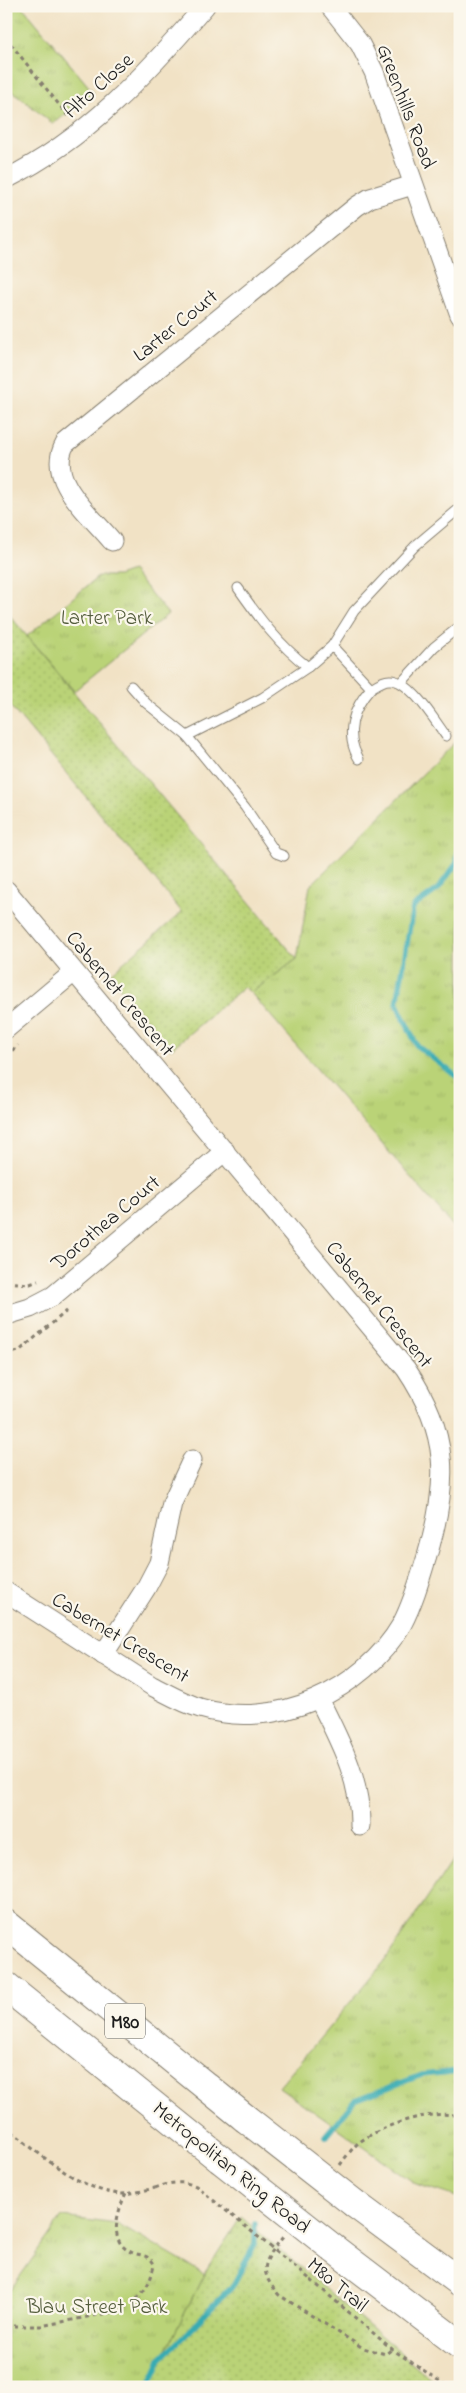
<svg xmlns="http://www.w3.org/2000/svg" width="466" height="2393" font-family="'Indie Flower',sans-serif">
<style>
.grass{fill:url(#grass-dots);stroke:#6b784a}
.park{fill:url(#park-tufts);stroke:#6b784a}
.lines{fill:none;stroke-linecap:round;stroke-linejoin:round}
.stream{stroke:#39abb2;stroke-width:5.5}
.lane-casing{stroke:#867f70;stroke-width:11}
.street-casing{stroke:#867f70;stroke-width:21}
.highway-casing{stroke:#867f70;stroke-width:30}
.path{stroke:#867f70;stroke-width:3;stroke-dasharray:4 4;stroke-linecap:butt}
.lane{stroke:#fff;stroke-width:9}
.street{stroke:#fff;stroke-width:19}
.highway{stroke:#fff;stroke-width:28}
.highway-bridge-casing{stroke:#867f70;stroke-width:30;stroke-linecap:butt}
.path-bridge{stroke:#867f70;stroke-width:3;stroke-dasharray:4 4;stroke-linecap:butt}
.highway-bridge{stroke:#fff;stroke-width:28}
.labels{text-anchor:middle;stroke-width:4.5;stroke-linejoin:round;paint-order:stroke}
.shield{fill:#fbf7ec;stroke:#5f5e5a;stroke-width:1}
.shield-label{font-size:20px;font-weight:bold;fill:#1c1c1c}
.street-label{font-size:21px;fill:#1c1c1c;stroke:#fbf7ec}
.park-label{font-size:21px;fill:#535c3c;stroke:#fbf7ec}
</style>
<defs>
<pattern id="grass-dots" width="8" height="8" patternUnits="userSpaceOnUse" patternTransform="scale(1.25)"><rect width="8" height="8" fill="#bad377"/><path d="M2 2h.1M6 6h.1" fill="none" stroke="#9fb566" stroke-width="1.8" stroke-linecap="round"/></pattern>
<pattern id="park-tufts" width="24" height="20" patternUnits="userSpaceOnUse" patternTransform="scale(1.25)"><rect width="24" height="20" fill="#bad377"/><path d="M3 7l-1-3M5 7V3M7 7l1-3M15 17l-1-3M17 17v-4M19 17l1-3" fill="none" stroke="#9fb566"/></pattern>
</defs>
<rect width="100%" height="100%" fill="#fbf7ec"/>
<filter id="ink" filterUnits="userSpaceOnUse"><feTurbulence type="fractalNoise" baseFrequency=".02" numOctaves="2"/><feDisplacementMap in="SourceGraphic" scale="10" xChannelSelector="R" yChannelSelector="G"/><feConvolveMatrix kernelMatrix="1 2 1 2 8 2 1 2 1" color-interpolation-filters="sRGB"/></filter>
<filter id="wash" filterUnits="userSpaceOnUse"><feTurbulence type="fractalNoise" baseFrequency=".0096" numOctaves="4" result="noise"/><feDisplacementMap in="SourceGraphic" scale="20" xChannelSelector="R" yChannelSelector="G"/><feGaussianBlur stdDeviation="1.12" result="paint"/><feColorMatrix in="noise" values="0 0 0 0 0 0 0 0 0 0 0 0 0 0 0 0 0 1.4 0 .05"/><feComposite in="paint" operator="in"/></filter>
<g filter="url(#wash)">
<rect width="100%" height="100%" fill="#f1e2c5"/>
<g class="grass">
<polygon points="6,611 297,959 251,993 244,987 171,1049 109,975 182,912 6,701"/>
<polygon points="241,2217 441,2387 148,2387 204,2274"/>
</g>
<g class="park">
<polygon points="6,6 22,6 94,93 53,124 6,86"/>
<polygon points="132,571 168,614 74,691 27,636 99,576 118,576"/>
<polygon points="460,737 460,1234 251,993 297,959 310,886"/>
<polygon points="460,1849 460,2198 416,2184 279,2087 384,1962"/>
<polygon points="62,2217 117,2224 204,2274 148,2387 6,2387 6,2289 11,2289"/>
</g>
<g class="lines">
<g class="stream">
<polyline points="460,831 457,863 437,890 413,907 397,1004 417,1046 460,1079"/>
<polyline points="325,2137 355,2100 422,2075 460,2071"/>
<polyline points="148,2387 161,2359 232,2287 255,2244 255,2224"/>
</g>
</g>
</g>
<g filter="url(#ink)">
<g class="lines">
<defs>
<g id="lane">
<path d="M238,588C259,618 279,645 308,667"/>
<path d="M332,646L371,688C376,685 383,680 389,680C409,678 435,721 446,736"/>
<polyline points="402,682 434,647 460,626"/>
<polyline points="131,686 146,703 187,736 245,807 276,853 284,856"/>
<polyline points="187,736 262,698 308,667 332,646 354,611 415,546 460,508"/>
<path d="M359,759C344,734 353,708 371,688"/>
</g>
<g id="street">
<polyline points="330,6 360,44 374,72 460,315"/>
<path d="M6,179C87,139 147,73 205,6"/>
<path d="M112,541C91,515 45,480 65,444L357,206L370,198L413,185"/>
<path d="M6,890L406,1369C450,1434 449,1483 427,1556C420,1579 413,1603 402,1624C363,1691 276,1731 200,1708C183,1703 168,1694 152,1686L6,1592"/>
<polyline points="6,1029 74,972"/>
<polyline points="7,1315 30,1308 53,1296 225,1151"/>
<polyline points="103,1655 146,1588 159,1563 172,1503 192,1460"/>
<path d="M319,1699C339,1740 361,1779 360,1826"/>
</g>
<g id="highway">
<polyline points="6,1924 245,2118"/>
<polyline points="6,1986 220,2159"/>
<polyline points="355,2204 460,2282"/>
<polyline points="334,2249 460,2345"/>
</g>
</defs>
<use href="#lane" class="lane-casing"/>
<use href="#street" class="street-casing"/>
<use href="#highway" class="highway-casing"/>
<g class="path">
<polyline points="6,38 68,116"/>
<polyline points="6,1056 18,1045"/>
<polyline points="6,1282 30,1284 38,1281"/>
<polyline points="6,1354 19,1351 68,1310"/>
<path d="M6,2126C32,2149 78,2188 113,2193C126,2196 141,2191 155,2188"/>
<path d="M340,2165C345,2158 351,2150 357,2144C381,2125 430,2109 460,2116"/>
<path d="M283,2237C264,2261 257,2270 279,2295L363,2348L386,2354L392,2349"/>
<polyline points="311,2280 392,2349 448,2387"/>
<path d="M6,2326H41L113,2312C136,2304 151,2288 154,2264C149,2254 140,2256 131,2252C107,2241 118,2211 126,2193"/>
</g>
<use href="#lane" class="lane"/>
<use href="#street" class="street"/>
<use href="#highway" class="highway"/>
<defs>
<g id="highway-bridge">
<polyline points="245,2118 355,2204"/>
<polyline points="220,2159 334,2249"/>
</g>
</defs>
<use href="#highway-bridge" class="highway-bridge-casing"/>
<path class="path-bridge" d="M155,2188C169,2183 181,2180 196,2186L311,2280"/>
<use href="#highway-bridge" class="highway-bridge"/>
</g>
</g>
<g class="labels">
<rect class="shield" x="105" y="2003.5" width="40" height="35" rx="4"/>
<g class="shield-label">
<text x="125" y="2028">M80</text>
</g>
<g class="street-label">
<text transform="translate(98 85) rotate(-42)" y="7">Alto Close</text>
<text transform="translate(407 106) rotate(69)" y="7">Greenhills Road</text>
<text transform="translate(175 325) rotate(-39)" y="7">Larter Court</text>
<text transform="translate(121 993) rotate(50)" y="7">Cabernet Crescent</text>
<text transform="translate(105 1222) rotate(-40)" y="7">Dorothea Court</text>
<text transform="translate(380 1304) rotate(51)" y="7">Cabernet Crescent</text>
<text transform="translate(121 1637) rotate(31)" y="7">Cabernet Crescent</text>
<text transform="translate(232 2167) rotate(39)" y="7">Metropolitan Ring Road</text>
<text transform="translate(338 2284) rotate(40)" y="7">M80 Trail</text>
</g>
<g class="park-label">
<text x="107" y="624">Larter Park</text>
<text x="97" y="2313">Blau Street Park</text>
</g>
</g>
<rect width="466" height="2393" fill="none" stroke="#fbf7ec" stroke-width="25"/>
</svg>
